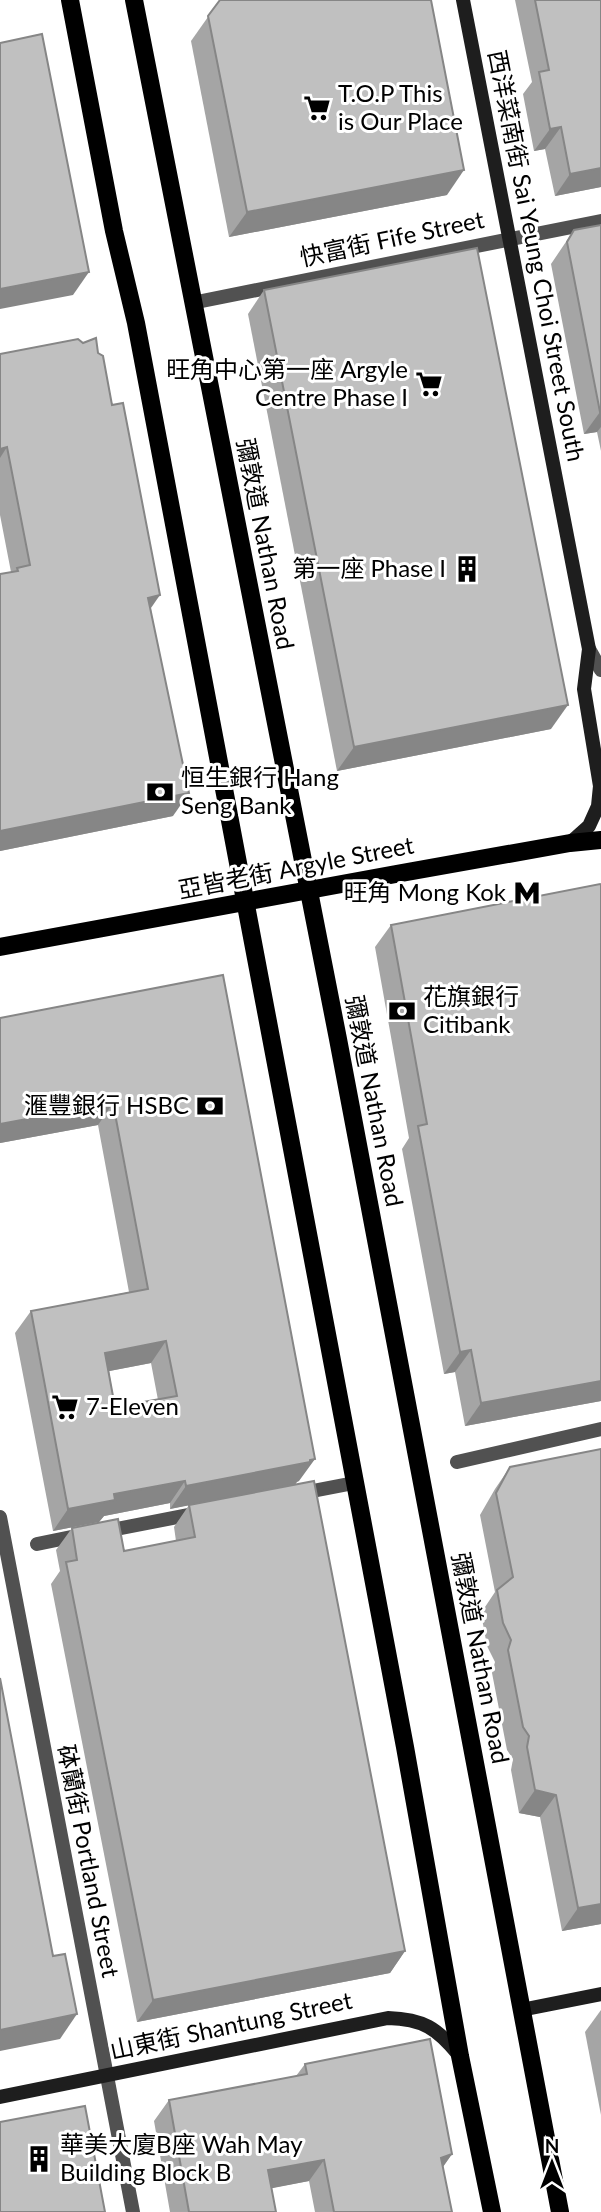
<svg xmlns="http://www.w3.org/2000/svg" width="601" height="2212" font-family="Lato,'Noto Sans TC',sans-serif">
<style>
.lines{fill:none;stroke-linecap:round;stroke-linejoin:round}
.street{stroke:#515151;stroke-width:14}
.secondary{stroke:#1e1e1e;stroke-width:14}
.primary{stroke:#000;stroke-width:18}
.wall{fill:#a5a5a5;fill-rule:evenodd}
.shaded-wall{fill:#868686}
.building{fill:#c0c0c0;stroke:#868686;stroke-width:2;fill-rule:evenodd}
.labels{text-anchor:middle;stroke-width:6;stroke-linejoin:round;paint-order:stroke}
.poi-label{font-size:24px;fill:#000;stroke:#fff;text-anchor:start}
.street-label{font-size:24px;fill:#000;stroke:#fff}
</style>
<rect width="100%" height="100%" fill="#fff"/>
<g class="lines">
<g class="street">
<polyline points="192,303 601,221"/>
<polyline points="589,649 601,670"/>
<polyline points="457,1462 601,1429"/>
<polyline points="297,1494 354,1483"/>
<polyline points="0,1517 133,2212"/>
<polyline points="101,1532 198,1513"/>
<polyline points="37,1544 81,1535"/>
</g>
<g class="secondary">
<polyline points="463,0 589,649 584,689 600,786 598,806 589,826 570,843"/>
<polyline points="521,2010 601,1994"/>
<path d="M0,2097L388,2018C423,2019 437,2028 459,2055"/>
</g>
<g class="primary">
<polyline points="70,0 114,231 136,323 405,1747 460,2056 492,2212"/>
<polyline points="134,0 338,1039 560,2212"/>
<polyline points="0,947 396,874 570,843 601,840"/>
</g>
</g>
<g class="wall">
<polygon points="220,0 447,195 229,237 191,41"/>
<polygon points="515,0 601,0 601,187 555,196 545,149 534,151 523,94 532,82"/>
<polygon points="601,225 601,451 597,432 584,434 551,264 574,230"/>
<polygon points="264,290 551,729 337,771 248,314"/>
<polygon points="98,353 151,609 173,816 0,851 0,574 11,572 0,515 0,354"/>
<polygon points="601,885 601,1401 465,1426 455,1372 444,1374 402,1149 409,1138 375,947 391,925"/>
<path d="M223,975L299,1481L170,1509V1503L104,1516L99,1522L53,1531L15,1333L31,1311L129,1292L98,1125L0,1143V1018ZM151,1363L158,1400L115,1407L109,1371Z"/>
<polygon points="601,1449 601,1924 562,1931 540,1817 519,1813 511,1770 513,1759 507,1750 492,1673 495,1662 487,1646 481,1613 495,1592 480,1515 495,1489 510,1467"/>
<polygon points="189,1505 405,1951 390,1973 137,2022 51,1584 60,1571 56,1550 72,1528 124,1551 176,1541 174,1527"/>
<polygon points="601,2010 601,2115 585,2032"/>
<polygon points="305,2064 452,2154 443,2167 452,2212 315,2212 309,2181 271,2188 276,2212 170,2212 154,2121 169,2100 296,2076"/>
</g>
<g class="shaded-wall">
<polygon points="561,127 545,149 534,151 550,129"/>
<polygon points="601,168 601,187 555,196 570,174"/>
<polygon points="464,170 447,195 229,237 247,212"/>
<polygon points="89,272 73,295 0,309 0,289"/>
<polygon points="600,412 601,412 601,427 597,432 584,434"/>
<polygon points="7,447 0,458 0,449"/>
<polygon points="160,595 144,618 148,598"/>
<polygon points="568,705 551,729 337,771 354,747"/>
<polygon points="189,793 173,816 0,851 0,831"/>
<polygon points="113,1103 98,1125 0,1143 0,1124"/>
<polygon points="166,1341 151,1363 89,1375 105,1353"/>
<polygon points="471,1350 455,1372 444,1374 460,1352"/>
<polygon points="601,1381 601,1401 465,1426 481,1403"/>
<polygon points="315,1459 299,1481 297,1482 295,1485 170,1509 186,1486"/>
<polygon points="185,1481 170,1503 104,1516 99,1522 53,1531 68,1509 114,1494"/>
<polygon points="535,1790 556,1795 540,1817 519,1813"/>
<polygon points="601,1904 601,1924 562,1931 578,1908"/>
<polygon points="405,1951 390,1973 137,2022 153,2000"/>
<polygon points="77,2014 60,2039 0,2051 0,2030"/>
<polygon points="452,2154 437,2175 441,2158"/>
<polygon points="324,2160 309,2181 253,2192 268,2170"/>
</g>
<g class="building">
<polygon points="220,0 431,0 464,170 247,212 208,16"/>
<polygon points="535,0 601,0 601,168 570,174 561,127 550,129 539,72 549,70"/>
<polygon points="42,34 89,272 0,289 0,43"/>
<polygon points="601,225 601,412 600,412 567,242 574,230"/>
<polygon points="477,248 568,705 354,747 264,290"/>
<polygon points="96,338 98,353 103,356 112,405 123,403 160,595 148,598 189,793 0,831 0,574 18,571 17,568 30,565 7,447 0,449 0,354 78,339 83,343"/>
<polygon points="600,884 601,885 601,1381 481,1403 471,1350 460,1352 418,1126 427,1124 391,925"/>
<path d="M223,975L315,1459L310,1460V1462L186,1486L185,1481L114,1494L115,1500L68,1509L31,1311L148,1289L113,1103L0,1124V1018ZM166,1341L177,1396L115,1407L105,1353Z"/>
<polygon points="601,1449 601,1904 578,1908 556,1795 535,1790 527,1747 529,1736 523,1727 508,1650 511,1640 503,1623 497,1590 513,1577 496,1493 510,1467"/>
<polygon points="314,1481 405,1951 153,2000 66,1562 77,1560 72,1528 118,1519 124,1551 195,1537 189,1505"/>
<polygon points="0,1678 53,1956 65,1954 77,2014 0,2030"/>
<polygon points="430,2039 452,2154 441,2158 452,2212 334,2212 324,2160 268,2170 276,2212 189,2212 169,2100 307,2074 305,2064"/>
<polygon points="85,2106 105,2212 0,2212 0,2122"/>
</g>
<defs>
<symbol id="supermarket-bare" viewBox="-9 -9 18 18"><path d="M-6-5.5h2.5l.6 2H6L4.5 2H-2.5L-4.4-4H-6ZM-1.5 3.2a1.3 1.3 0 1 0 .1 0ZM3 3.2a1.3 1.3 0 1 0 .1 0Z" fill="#000" stroke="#fff" stroke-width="2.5" paint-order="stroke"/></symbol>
<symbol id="building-bare" viewBox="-9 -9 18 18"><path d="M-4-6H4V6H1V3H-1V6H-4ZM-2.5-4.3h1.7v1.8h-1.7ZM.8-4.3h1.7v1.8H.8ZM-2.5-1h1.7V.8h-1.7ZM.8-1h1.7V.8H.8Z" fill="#000" stroke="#fff" stroke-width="2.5" paint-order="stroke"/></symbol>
<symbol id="bank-bare" viewBox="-9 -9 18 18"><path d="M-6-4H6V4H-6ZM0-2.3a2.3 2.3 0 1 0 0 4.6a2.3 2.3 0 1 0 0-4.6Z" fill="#000" stroke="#fff" stroke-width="2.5" paint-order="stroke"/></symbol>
<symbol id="metro-bare" viewBox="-9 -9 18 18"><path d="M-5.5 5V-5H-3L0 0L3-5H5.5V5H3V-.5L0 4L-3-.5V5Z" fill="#000" stroke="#fff" stroke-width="2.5" paint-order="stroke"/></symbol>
</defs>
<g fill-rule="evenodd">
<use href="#supermarket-bare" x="298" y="89" width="38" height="38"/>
<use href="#supermarket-bare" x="410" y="365" width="38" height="38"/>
<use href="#building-bare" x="448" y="550" width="38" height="38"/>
<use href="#bank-bare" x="141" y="773" width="38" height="38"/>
<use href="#metro-bare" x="508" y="874" width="38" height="38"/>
<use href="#bank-bare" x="383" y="992" width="38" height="38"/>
<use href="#bank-bare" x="191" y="1087" width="38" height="38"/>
<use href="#supermarket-bare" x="46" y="1388" width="38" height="38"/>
<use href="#building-bare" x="20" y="2140" width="38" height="38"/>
</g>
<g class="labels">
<g class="poi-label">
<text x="338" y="102">T.O.P This<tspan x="338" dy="28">is Our Place</tspan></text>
<text x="408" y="378" text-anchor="end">旺角中心第一座 Argyle<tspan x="408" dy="28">Centre Phase I</tspan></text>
<text x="446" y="577" text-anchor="end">第一座 Phase I</text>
<text x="181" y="786">恒生銀行 Hang<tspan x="181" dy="28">Seng Bank</tspan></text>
<text x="506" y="901" text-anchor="end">旺角 Mong Kok</text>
<text x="423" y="1005">花旗銀行<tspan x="423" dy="28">Citibank</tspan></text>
<text x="189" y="1114" text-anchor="end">滙豐銀行 HSBC</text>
<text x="86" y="1415">7-Eleven</text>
<text x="60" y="2153">華美大廈B座 Wah May<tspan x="60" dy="28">Building Block B</tspan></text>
</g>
<g class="street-label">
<text transform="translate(392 239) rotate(-12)" y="8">快富街 Fife Street</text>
<text transform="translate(536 256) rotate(79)" y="8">西洋菜南街 Sai Yeung Choi Street South</text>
<text transform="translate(265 544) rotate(79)" y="8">彌敦道 Nathan Road</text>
<text transform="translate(296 868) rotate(-11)" y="8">亞皆老街 Argyle Street</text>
<text transform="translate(374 1101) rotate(79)" y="8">彌敦道 Nathan Road</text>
<text transform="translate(480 1658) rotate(79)" y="8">彌敦道 Nathan Road</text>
<text transform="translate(88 1861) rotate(79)" y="8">砵蘭街 Portland Street</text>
<text transform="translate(231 2026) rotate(-12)" y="8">山東街 Shantung Street</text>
</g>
</g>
<g transform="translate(552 2163)" stroke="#ffffff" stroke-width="5" paint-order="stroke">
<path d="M0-5L12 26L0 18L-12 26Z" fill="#000000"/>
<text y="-10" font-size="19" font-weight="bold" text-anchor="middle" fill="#000000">N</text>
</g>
</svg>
